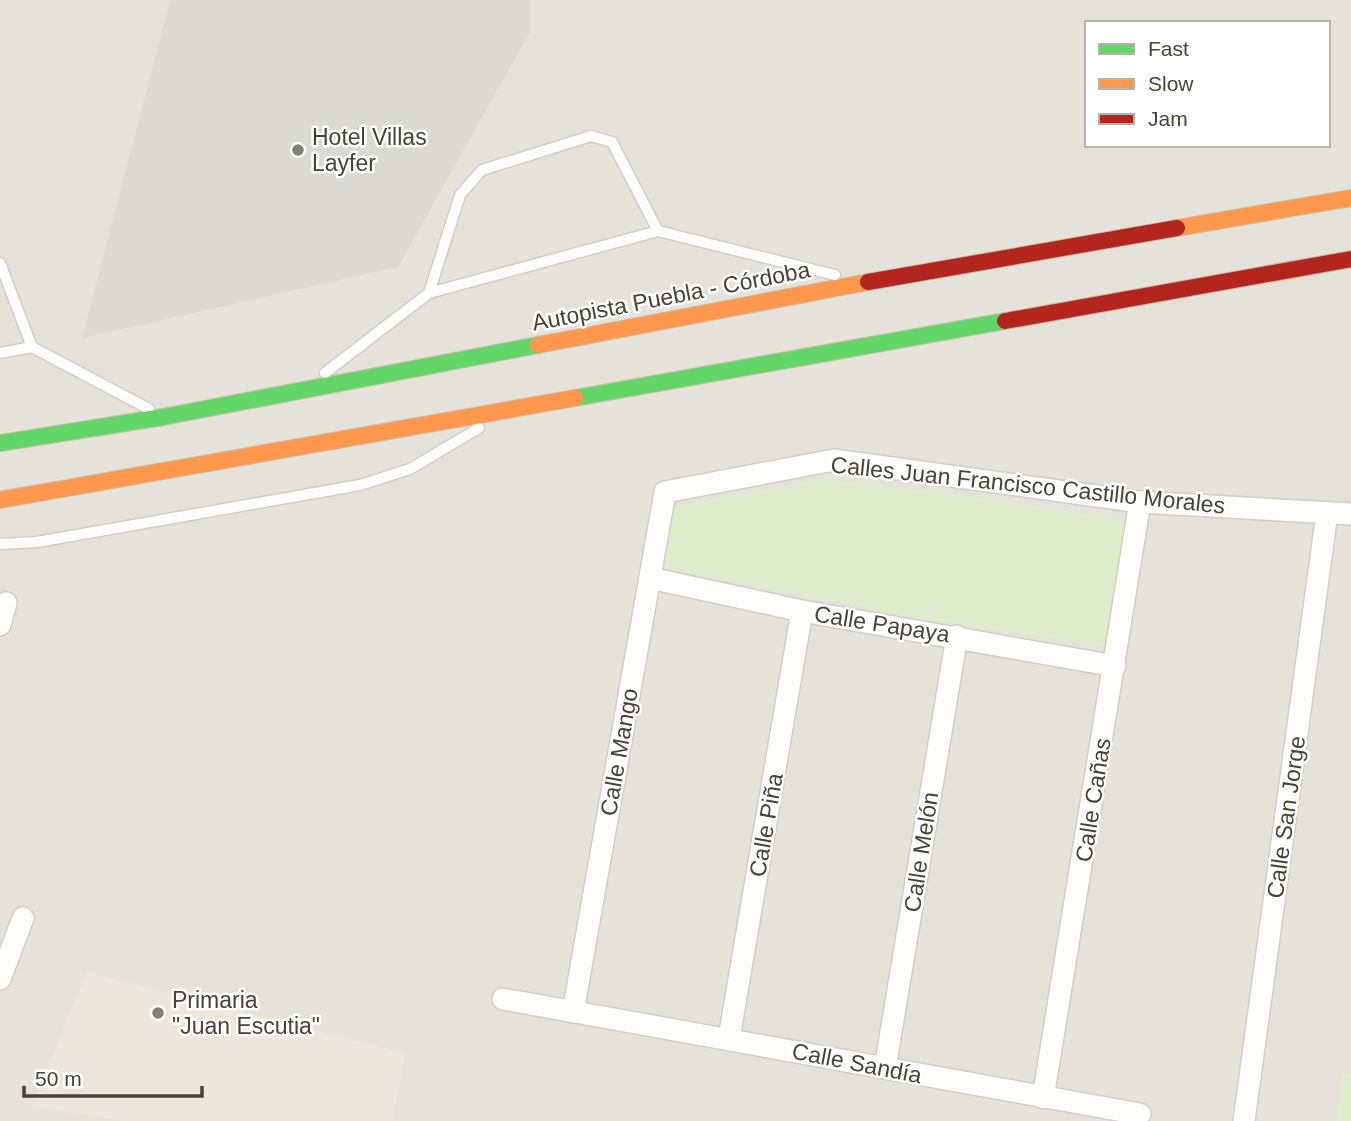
<svg xmlns="http://www.w3.org/2000/svg" width="1351" height="1121" font-family="Arial,sans-serif">
<style>
.residential{fill:#e5e2d9;fill-rule:evenodd}
.education{fill:#ece7db}
.green{fill:#deeccc}
.building{fill:#dbd9d4}
.lines{fill:none;stroke-linecap:round;stroke-linejoin:round}
.lane-casing{stroke:#cfcec9;stroke-width:13}
.street-casing{stroke:#cfcec9;stroke-width:24}
.fast-casing{stroke:#c9bda7;stroke-width:18}
.slow-casing{stroke:#c9bda7;stroke-width:18}
.jam-casing{stroke:#c9bda7;stroke-width:18}
.lane{stroke:#fdfdfc;stroke-width:10}
.street{stroke:#fdfdfc;stroke-width:21}
.fast{stroke:#63d668;stroke-width:16}
.slow{stroke:#ff974d;stroke-width:16}
.jam{stroke:#b3261e;stroke-width:16}
.poi-dot{fill:#837f76;stroke:#fff;stroke-width:2.5}
.labels{text-anchor:middle;stroke-width:5;stroke-linejoin:round;paint-order:stroke}
.poi-label{font-size:23px;fill:#484237;stroke:#fff;text-anchor:start}
.street-label{font-size:23px;fill:#484237;stroke:#fff}
</style>
<rect width="100%" height="100%" fill="#f1f0ec"/>
<path class="residential" d="M0,0H1351V1121H0ZM1087,23H1328V145H1087Z"/>
<polygon class="education" points="87,972 405,1053 393,1121 124,1121 31,1107"/>
<g class="green">
<polygon points="821,479 947,493 1126,520 1109,647 930,620 664,569 674,506"/>
<polygon points="1342,1073 1351,1075 1351,1121 1337,1121"/>
</g>
<polygon class="building" points="170,0 530,0 530,32 398,267 82,338"/>
<g class="lines">
<defs>
<g id="lane">
<polyline points="0,263 32,347"/>
<polyline points="429,293 460,195 482,170 591,136 612,142 658,231"/>
<polyline points="0,353 32,347 149,409"/>
<polyline points="325,373 429,293 658,231 835,275"/>
<polyline points="0,544 37,542 360,485 410,469 479,428"/>
</g>
<g id="street">
<polyline points="650,578 802,611 1115,666"/>
<polyline points="0,625 6,603"/>
<polyline points="0,979 23,918"/>
<polyline points="503,999 1140,1114"/>
<polyline points="573,1012 665,492 834,460 1140,502 1351,514"/>
<polyline points="729,1038 802,611"/>
<polyline points="885,1068 957,636"/>
<polyline points="1043,1098 1140,502"/>
<polyline points="1244,1121 1327,513"/>
</g>
<g id="fast">
<polyline points="575,398 1005,321"/>
<polyline points="0,443 163,417 538,345"/>
</g>
<g id="slow">
<polyline points="1177,228 1351,198"/>
<polyline points="538,345 868,282"/>
<polyline points="0,500 575,398"/>
</g>
<g id="jam">
<polyline points="868,282 1177,228"/>
<polyline points="1005,321 1351,259"/>
</g>
</defs>
<use href="#lane" class="lane-casing"/>
<use href="#street" class="street-casing"/>
<use href="#fast" class="fast-casing"/>
<use href="#slow" class="slow-casing"/>
<use href="#jam" class="jam-casing"/>
<use href="#lane" class="lane"/>
<use href="#street" class="street"/>
<use href="#fast" class="fast"/>
<use href="#slow" class="slow"/>
<use href="#jam" class="jam"/>
</g>
<g class="poi-dot">
<circle cx="298" cy="150" r="7"/>
<circle cx="158" cy="1013" r="7"/>
</g>
<g class="labels">
<g class="poi-label">
<text x="312" y="145">Hotel Villas<tspan x="312" dy="26">Layfer</tspan></text>
<text x="172" y="1008">Primaria<tspan x="172" dy="26">"Juan Escutia"</tspan></text>
</g>
<g class="street-label">
<text transform="translate(671 296) rotate(-11)" y="8">Autopista Puebla - Córdoba</text>
<text transform="translate(1028 485) rotate(6)" y="8">Calles Juan Francisco Castillo Morales</text>
<text transform="translate(882 624) rotate(9)" y="8">Calle Papaya</text>
<text transform="translate(619 752) rotate(-80)" y="8">Calle Mango</text>
<text transform="translate(1093 800) rotate(-81)" y="8">Calle Cañas</text>
<text transform="translate(1286 817) rotate(-82)" y="8">Calle San Jorge</text>
<text transform="translate(766 825) rotate(-80)" y="8">Calle Piña</text>
<text transform="translate(921 852) rotate(-81)" y="8">Calle Melón</text>
<text transform="translate(857 1063) rotate(11)" y="8">Calle Sandía</text>
</g>
</g>
<rect x="1085" y="21" width="245" height="126" fill="#ffffff" stroke="#b6b3af" stroke-width="2"/>
<rect x="1099" y="44" width="35" height="10" fill="#63d668" stroke="#b6b3af" stroke-width="2"/>
<text x="1148" y="56" font-size="21" fill="#484237">Fast</text>
<rect x="1099" y="79" width="35" height="10" fill="#ff974d" stroke="#b6b3af" stroke-width="2"/>
<text x="1148" y="91" font-size="21" fill="#484237">Slow</text>
<rect x="1099" y="114" width="35" height="10" fill="#b3261e" stroke="#b6b3af" stroke-width="2"/>
<text x="1148" y="126" font-size="21" fill="#484237">Jam</text>
<path d="M24 1086v10h178v-10" fill="none" stroke="#484237" stroke-width="3.5"/>
<text x="35" y="1086" font-size="21" fill="#484237" stroke="#ffffff" stroke-width="5" paint-order="stroke">50 m</text>
</svg>
